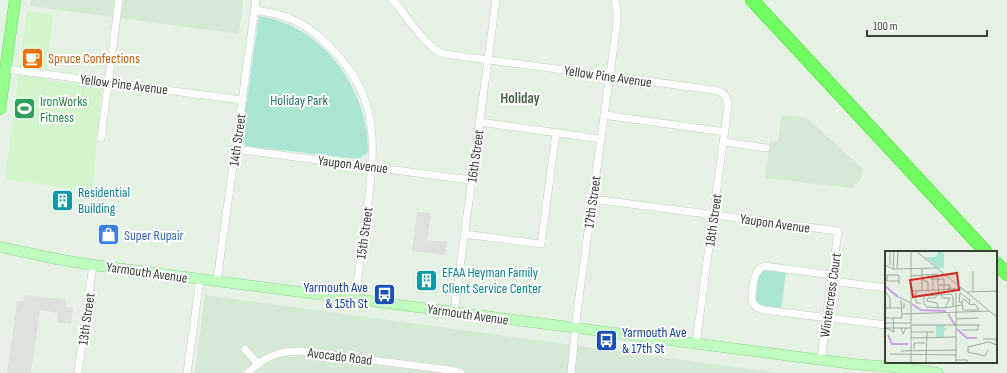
<svg xmlns="http://www.w3.org/2000/svg" width="1007" height="373" font-family="'Sofia Sans Condensed',sans-serif">
<style>
.residential{fill:#d6e9d5}
.commercial{fill:#d4f4cd}
.green{fill:#abe6d3}
.parking{fill:#dce2db}
.lines{fill:none;stroke-linecap:round;stroke-linejoin:round}
.street-casing{stroke:#bfd4bc;stroke-width:8}
.secondary-casing{stroke:#94d292;stroke-width:11}
.primary-casing{stroke:#68e35f;stroke-width:12}
.highway-casing{stroke:#49dc32;stroke-width:14}
.street{stroke:#fff;stroke-width:7}
.secondary{stroke:#c0fec0;stroke-width:10}
.primary{stroke:#95fe8f;stroke-width:11}
.highway{stroke:#71fd62;stroke-width:13}
.labels{text-anchor:middle;stroke-width:4;stroke-linejoin:round;paint-order:stroke}
.food-label{font-size:14px;fill:#c56008;stroke:#fff;text-anchor:start}
.street-label{font-size:14px;fill:#364333;stroke:#fff}
.park-label{font-size:14px;fill:#277468;stroke:#fff}
.leisure-label{font-size:14px;fill:#27864d;stroke:#fff;text-anchor:start}
.culture-label{font-size:14px;fill:#0d838f;stroke:#fff;text-anchor:start}
.shop-label{font-size:14px;fill:#366cbe;stroke:#fff;text-anchor:start}
.transit-label{font-size:14px;fill:#164399;stroke:#fff;text-anchor:end}
.neighbourhood-label{font-size:15px;font-weight:bold;fill:#4f664a;stroke:#fff}
.inset-river{fill:none;stroke:#d29eef;stroke-width:2}
.inset-road{fill:none;stroke:#9eab9d;stroke-width:1}
.view{fill:#d62828;fill-opacity:0.15;stroke:#d62828;stroke-width:2}
.inset-edge{fill:none;stroke:#364333;stroke-width:2}
</style>
<rect width="100%" height="100%" fill="#e4f1e3"/>
<g class="residential">
<polygon points="31,0 243,0 239,34 30,6"/>
<polygon points="784,115 807,118 863,169 860,181 852,188 765,178 770,141 778,142 781,117"/>
<polygon points="205,295 778,373 195,373"/>
</g>
<polygon class="commercial" points="27,11 53,14 46,80 102,87 92,192 5,179"/>
<g class="green">
<path d="M259,16C323,26 368,89 368,152L359,159L246,146L241,141Z"/>
<polygon points="767,270 786,272 781,308 761,305 756,301 758,278 762,272"/>
</g>
<g class="parking">
<polygon points="417,212 431,213 427,240 447,242 445,255 412,251"/>
<polygon points="24,295 66,300 65,307 73,308 71,324 57,322 58,313 40,310 31,373 7,373 17,301 23,302"/>
</g>
<g class="lines">
<defs>
<g id="street">
<path d="M393,0C406,15 426,48 444,54L714,90C723,92 729,97 728,106L696,343"/>
<path d="M255,10C263,12 271,12 279,15C299,20 318,34 332,49C381,98 375,148 367,211C363,240 359,270 355,299"/>
<polyline points="6,69 242,100"/>
<polyline points="604,115 725,132"/>
<polyline points="479,122 601,139"/>
<polyline points="101,138 119,0"/>
<polyline points="724,142 766,148"/>
<polyline points="235,149 471,180"/>
<polyline points="592,199 838,231 821,360"/>
<polyline points="464,234 541,244 556,133"/>
<path d="M833,275L771,267C767,266 762,266 759,269C754,274 750,297 753,303C755,307 760,309 764,310L886,325"/>
<polyline points="217,281 256,0"/>
<polyline points="832,281 886,288"/>
<polyline points="454,312 496,0"/>
<polyline points="245,349 258,364"/>
<polyline points="78,373 93,265"/>
<polyline points="187,373 200,279"/>
<path d="M248,373C264,357 278,351 300,351L450,370L461,373"/>
<polyline points="571,373 577,312 617,23 617,11 615,0"/>
</g>
<polyline id="secondary" points="0,247 57,259 93,265 853,364 893,367 938,373"/>
<polyline id="primary" points="0,109 15,0"/>
<g id="highway">
<polyline points="752,0 986,252"/>
<polyline points="996,263 1007,274"/>
</g>
</defs>
<use href="#street" class="street-casing"/>
<use href="#secondary" class="secondary-casing"/>
<use href="#primary" class="primary-casing"/>
<use href="#highway" class="highway-casing"/>
<use href="#street" class="street"/>
<use href="#secondary" class="secondary"/>
<use href="#primary" class="primary"/>
<use href="#highway" class="highway"/>
</g>
<defs>
<symbol id="cafe-square" viewBox="-11 -11 22 22"><rect x="-9" y="-9" width="18" height="18" rx="4" fill="#e8710a" stroke="#fff"/><path d="M-5.5-4.5H6V0H3Q3 3.5 0 3.5H-2.5Q-5.5 3.5-5.5 0ZM3-3.2v2h1.7v-2ZM-6 4.5H4V6H-6Z" fill="#fff"/></symbol>
<symbol id="stadium-square" viewBox="-11 -11 22 22"><rect x="-9" y="-9" width="18" height="18" rx="4" fill="#2e9e5b" stroke="#fff"/><path d="M0-5a6.5 5 0 1 0 0 10a6.5 5 0 1 0 0-10ZM-3.5-1.8h7v3.6h-7Z" fill="#fff"/></symbol>
<symbol id="building-square" viewBox="-11 -11 22 22"><rect x="-9" y="-9" width="18" height="18" rx="4" fill="#0f9aa8" stroke="#fff"/><path d="M-4-6H4V6H1V3H-1V6H-4ZM-2.5-4.3h1.7v1.8h-1.7ZM.8-4.3h1.7v1.8H.8ZM-2.5-1h1.7V.8h-1.7ZM.8-1h1.7V.8H.8Z" fill="#fff"/></symbol>
<symbol id="shop-square" viewBox="-11 -11 22 22"><rect x="-9" y="-9" width="18" height="18" rx="4" fill="#3f7fe0" stroke="#fff"/><path d="M-5-2.5h2.3a2.7 3.5 0 0 1 5.4 0H5L5.5 6h-11ZM-1.5-2.5h3a1.5 2.3 0 0 0-3 0Z" fill="#fff"/></symbol>
<symbol id="bus-square" viewBox="-11 -11 22 22"><rect x="-9" y="-9" width="18" height="18" rx="4" fill="#1a4fb4" stroke="#fff"/><path d="M-5-6H5V4H4V6H2V4H-2V6H-4V4H-5ZM-3.5-4V0h7V-4ZM-3.5 1.2v1.5H-2V1.2ZM2 1.2v1.5H3.5V1.2Z" fill="#fff"/></symbol>
</defs>
<g fill-rule="evenodd">
<use href="#cafe-square" x="20" y="46" width="25" height="25"/>
<use href="#stadium-square" x="12" y="96" width="25" height="25"/>
<use href="#building-square" x="50" y="188" width="25" height="25"/>
<use href="#shop-square" x="96" y="222" width="25" height="25"/>
<use href="#building-square" x="414" y="268" width="25" height="25"/>
<use href="#bus-square" x="372" y="282" width="25" height="25"/>
<use href="#bus-square" x="594" y="328" width="25" height="25"/>
</g>
<g class="labels">
<g class="food-label">
<text x="48" y="63">Spruce Confections</text>
</g>
<g class="street-label">
<text transform="translate(608 76) rotate(8)" y="5">Yellow Pine Avenue</text>
<text transform="translate(124 84) rotate(7)" y="5">Yellow Pine Avenue</text>
<text transform="translate(237 140) rotate(-82)" y="5">14th Street</text>
<text transform="translate(475 156) rotate(-82)" y="5">16th Street</text>
<text transform="translate(353 164) rotate(7)" y="5">Yaupon Avenue</text>
<text transform="translate(592 202) rotate(-82)" y="5">17th Street</text>
<text transform="translate(713 220) rotate(-82)" y="5">18th Street</text>
<text transform="translate(775 223) rotate(8)" y="5">Yaupon Avenue</text>
<text transform="translate(364 233) rotate(-82)" y="5">15th Street</text>
<text transform="translate(147 272) rotate(8)" y="5">Yarmouth Avenue</text>
<text transform="translate(830 295) rotate(-82)" y="5">Wintercress Court</text>
<text transform="translate(468 314) rotate(8)" y="5">Yarmouth Avenue</text>
<text transform="translate(86 319) rotate(-82)" y="5">13th Street</text>
<text transform="translate(340 356) rotate(7)" y="5">Avocado Road</text>
</g>
<g class="park-label">
<text x="299" y="105">Holiday Park</text>
</g>
<g class="leisure-label">
<text x="40" y="106">IronWorks<tspan x="40" dy="16">Fitness</tspan></text>
</g>
<g class="culture-label">
<text x="78" y="197">Residential<tspan x="78" dy="16">Building</tspan></text>
<text x="442" y="277">EFAA Heyman Family<tspan x="442" dy="16">Client Service Center</tspan></text>
</g>
<g class="shop-label">
<text x="124" y="240">Super Rupair</text>
</g>
<g class="transit-label">
<text x="368" y="292">Yarmouth Ave<tspan x="368" dy="16">&amp; 15th St</tspan></text>
<text x="622" y="337" text-anchor="start">Yarmouth Ave<tspan x="622" dy="16">&amp; 17th St</tspan></text>
</g>
<g class="neighbourhood-label">
<text x="520" y="103">Holiday</text>
</g>
</g>
<g transform="translate(885 251)">
<rect width="112" height="112" fill="#e4f1e3"/>
<path d="M53,0H59V17H53L40,6H51ZM51,74H60L59,77H62L59,80V86H51Z" fill="#abe6d3"/>
<path class="inset-river" d="M0,35L13,46M27,53L36,59L61,60M63,63L70,74M72,78L82,87H92M3,84L7,93H23"/>
<path class="inset-road" d="M5,0V14M31,0L112,66M0,14L8,18L51,17M8,18L9,0M12,18L13,0M37,18V40M42,23L46,28H59V40M48,23V40M2,24V30H14V33M2,24H14V30M26,25L52,23L54,44M37,28L43,31V40M54,34H65V40M65,36L62,38H71M0,40L5,47V57M26,40L77,38M31,40V52H36M88,40V20M82,41L112,40M52,44L50,47H43L42,50L52,52L53,56M56,44L58,47H65L60,57M14,46L26,52M79,48L86,54L90,53L94,59H78L77,50ZM0,49L1,57H19V52M77,52L74,51L75,42L85,49L84,53M68,55V46L66,43L39,45V53L42,56L59,57L77,54M17,63L105,60M0,67H17L16,49M71,68L93,67M0,72H26M27,74H95M0,77H26M1,77L9,81L8,67M16,77L18,83L21,77M77,79H93V74M26,81H49M26,87L71,86M98,88H112M29,98V92H40M103,99L100,105L83,101V96L104,91L112,94M16,100L71,99M5,103L71,104M71,109H82V112M26,112V0M41,112L42,81M71,112V42"/>
<path class="view" d="M72,22L74,39L28,46L25,29Z"/>
<rect width="112" height="112" class="inset-edge"/>
</g>
<path d="M867 30v6h120v-6" fill="none" stroke="#364333" stroke-width="2"/>
<text x="873" y="30" font-size="12" fill="#364333" stroke="#ffffff" stroke-width="3" paint-order="stroke">100 m</text>
</svg>
